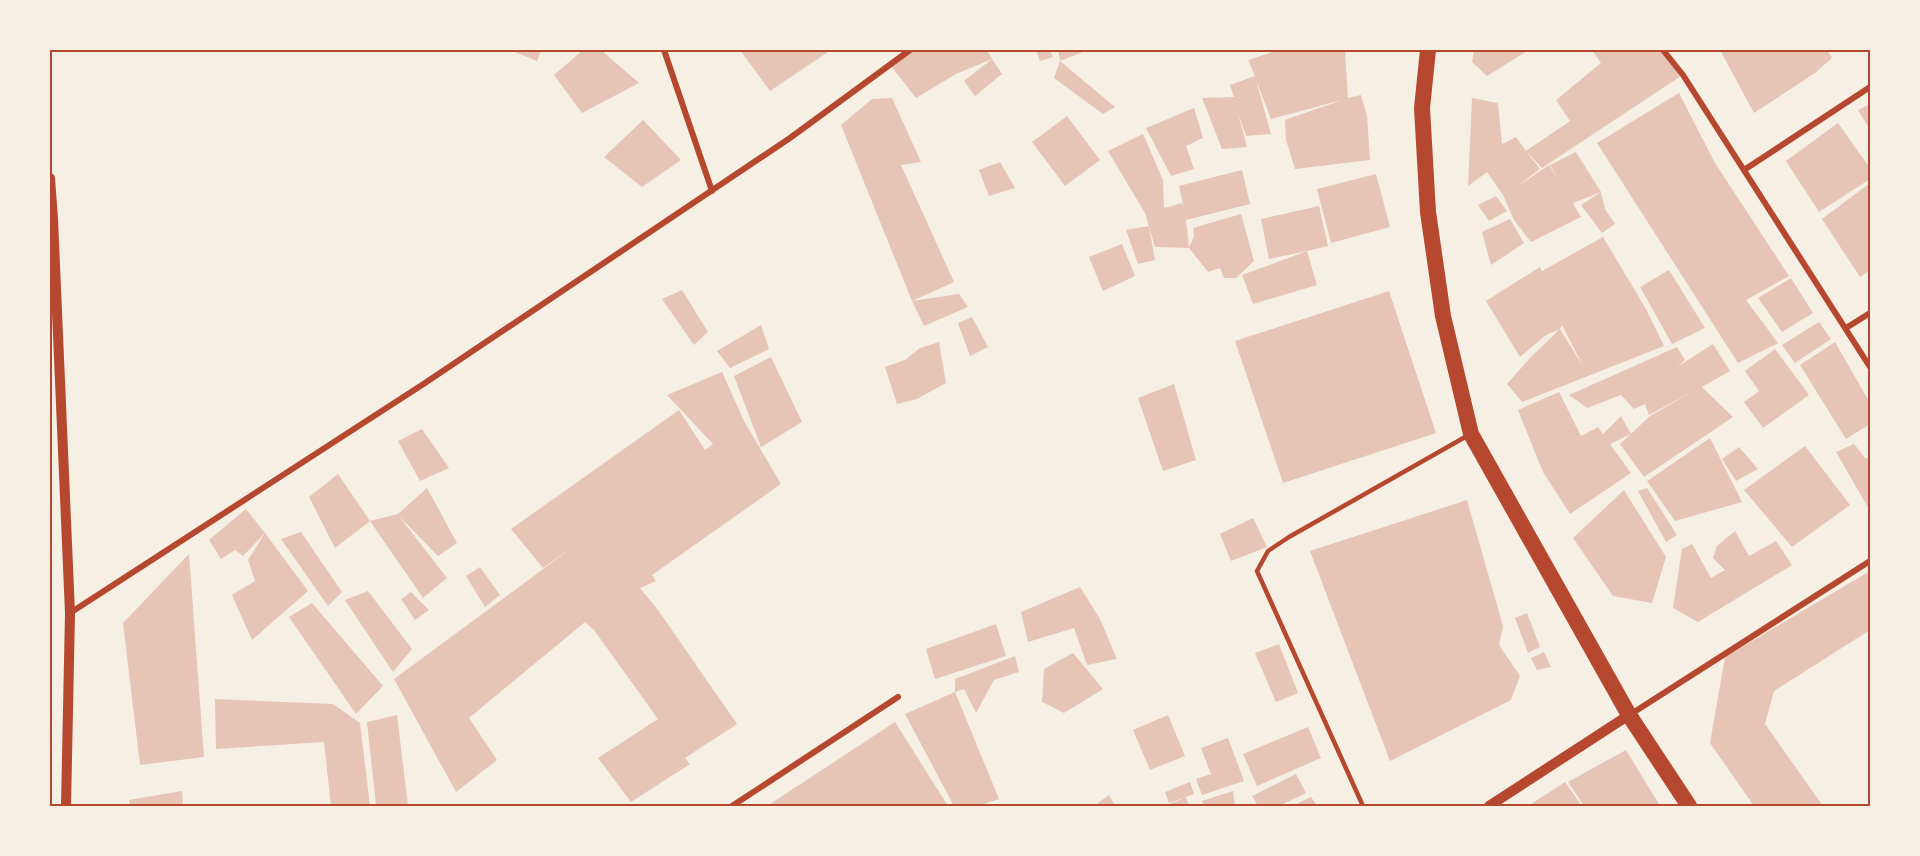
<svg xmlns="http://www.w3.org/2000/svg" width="1920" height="856" font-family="'Exo 2',sans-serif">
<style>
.building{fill:#e6c5b7;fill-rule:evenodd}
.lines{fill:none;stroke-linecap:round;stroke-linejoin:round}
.service{stroke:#b5482f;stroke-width:4.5}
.minor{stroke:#b5482f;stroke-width:6}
.tertiary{stroke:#b5482f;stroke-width:10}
.trunk{stroke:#b5482f;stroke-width:16}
.neatline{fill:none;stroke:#b5482f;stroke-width:2}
</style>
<rect width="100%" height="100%" fill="#f6efe4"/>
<g class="building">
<polygon points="510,50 541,50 537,61"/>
<polygon points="583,50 601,50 639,83 582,113 554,75"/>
<polygon points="740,50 831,50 770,91"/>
<polygon points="913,50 987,50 992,59 956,74 916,98 891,66"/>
<polygon points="1036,50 1050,50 1053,57 1040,61"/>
<polygon points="1058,50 1088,50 1060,61 1115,107 1103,114 1054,78 1060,61"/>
<polygon points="1279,50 1345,50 1348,98 1361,95 1367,116 1370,160 1295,169 1286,140 1285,120 1342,100 1271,119 1256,80 1271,134 1246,136 1238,113 1247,147 1222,149 1202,98 1234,97 1230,85 1255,76 1248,60"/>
<polygon points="1474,50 1529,50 1487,76 1472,62"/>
<polygon points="1592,50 1660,50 1681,76 1542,168 1526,151 1540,169 1518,186 1549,165 1560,182 1550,165 1576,152 1601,192 1573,203 1581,217 1531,242 1514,220 1503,195 1487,172 1468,186 1472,98 1498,103 1502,144 1516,137 1526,151 1570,121 1556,100 1601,63"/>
<polygon points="1720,50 1827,50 1832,58 1815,73 1754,113"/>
<polygon points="992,59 1002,74 975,96 964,81"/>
<polygon points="1679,93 1715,163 1789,276 1746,300 1778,343 1738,363 1597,143"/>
<polygon points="892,98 921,162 901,165 954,282 912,301 841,125 872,99"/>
<polygon points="1870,104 1870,130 1858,110"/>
<polygon points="1194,108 1203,138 1186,146 1194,169 1171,176 1146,128"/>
<polygon points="1067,116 1100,160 1065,186 1032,142"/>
<polygon points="643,120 681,160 642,187 604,157"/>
<polygon points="1838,123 1870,168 1870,179 1819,212 1786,161"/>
<polygon points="1143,134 1163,180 1164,208 1182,203 1184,208 1179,186 1242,170 1250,204 1186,220 1189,248 1194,236 1193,228 1241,214 1254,261 1236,278 1224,278 1220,268 1208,272 1189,248 1155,247 1145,213 1108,151"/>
<polygon points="1000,162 1015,188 989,196 979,170"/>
<polygon points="1376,174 1390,227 1331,243 1317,189"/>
<polygon points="1870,183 1870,270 1860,277 1822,219"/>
<polygon points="1601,192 1605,209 1615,224 1602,233 1581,205"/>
<polygon points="1496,196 1507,211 1489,221 1478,205"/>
<polygon points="1319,206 1328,246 1307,251 1317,285 1253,304 1242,275 1307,251 1269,259 1261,219"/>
<polygon points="1510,219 1524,243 1491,265 1482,232"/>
<polygon points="1149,226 1155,260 1138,264 1126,230"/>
<path d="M1603,237L1646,309L1664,346L1522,402L1507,384L1530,358L1560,329L1546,335L1520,357L1486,301L1540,267L1542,271ZM1562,325L1584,368L1560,329Z"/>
<polygon points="1122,244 1135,276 1103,291 1089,257"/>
<polygon points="1669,270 1705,328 1672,344 1640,287"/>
<polygon points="1791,278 1813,313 1782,332 1758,298"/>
<polygon points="682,290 708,332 694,345 662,299"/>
<polygon points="1389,291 1436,433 1283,483 1235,341"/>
<polygon points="959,294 968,307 924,326 912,301"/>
<polygon points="972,317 988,347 970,356 958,323"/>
<polygon points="1819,322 1831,339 1795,363 1782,345"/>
<polygon points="761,325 769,349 730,368 717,351"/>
<polygon points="939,342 946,383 917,399 897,404 885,367 905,360 920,348"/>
<polygon points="1835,342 1870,403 1870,424 1846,439 1800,365"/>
<polygon points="1713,344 1730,371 1702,387 1733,417 1644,477 1620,444 1650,416 1692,392 1649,415 1645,404 1634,409 1621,395 1587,408 1569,395 1677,347 1685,360 1677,367"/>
<polygon points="1775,349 1809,395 1763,428 1744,402 1759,391 1745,371"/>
<polygon points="771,357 802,422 761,447 734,376"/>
<polygon points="722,372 744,421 781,484 652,575 656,581 640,588 658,610 737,724 685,758 690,764 631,802 598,758 658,719 594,630 585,622 469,718 497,760 456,792 394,679 577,544 543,568 511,529 679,410 705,450 713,444 667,395"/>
<polygon points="1174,384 1196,460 1163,471 1138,398"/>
<polygon points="1559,392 1581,436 1598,427 1603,434 1621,416 1631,434 1610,444 1631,473 1570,514 1543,472 1518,410"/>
<polygon points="422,429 449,468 420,481 398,441"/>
<polygon points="1710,438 1742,502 1675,521 1647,481"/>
<polygon points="1854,444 1866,459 1870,456 1870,508 1869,509 1836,452"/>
<polygon points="1805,446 1850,505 1792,547 1744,490"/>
<polygon points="1739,447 1758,469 1736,481 1722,459"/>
<polygon points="338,474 370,521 335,548 309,497"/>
<polygon points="427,488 457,543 438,556 399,516 447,578 423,598 370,521 398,514"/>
<polygon points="1647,488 1677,535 1666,542 1638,491"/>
<polygon points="1624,490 1666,557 1652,603 1613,596 1573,538"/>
<polygon points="1467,500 1503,626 1499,645 1520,676 1511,700 1390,761 1310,551"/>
<polygon points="246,509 265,533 308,591 252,640 232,595 255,581 248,560 265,533 243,556 235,550 221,559 209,540"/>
<polygon points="1253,518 1267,547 1231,561 1220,534"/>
<polygon points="1735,531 1749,556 1776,541 1792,565 1698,622 1673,608 1682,549 1692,544 1711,578 1725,570 1713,558 1717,546"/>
<polygon points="301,532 342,592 328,606 281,539"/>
<polygon points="189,554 204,757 140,765 123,623"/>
<polygon points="480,567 500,595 485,607 466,576"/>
<polygon points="1870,571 1870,630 1774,691 1765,724 1823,806 1754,806 1710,743 1725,657"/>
<polygon points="1080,587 1100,619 1117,659 1087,665 1074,628 1028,642 1021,612"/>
<polygon points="368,591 412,649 393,672 345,600"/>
<polygon points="411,592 429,610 415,620 401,599"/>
<polygon points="312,603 383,686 356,714 289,617"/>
<polygon points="1527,613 1540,647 1528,653 1515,618"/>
<polygon points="996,624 1006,656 935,679 926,649"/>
<polygon points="1279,644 1298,693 1276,702 1255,653"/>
<polygon points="1544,652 1551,667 1537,670 1531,658"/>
<polygon points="1073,653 1103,689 1064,713 1042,702 1044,669"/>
<polygon points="1015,656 1019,672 994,680 976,713 964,689 955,692 955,679"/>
<polygon points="955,692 999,799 978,806 954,806 905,714"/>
<polygon points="215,699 333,704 360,723 370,806 331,806 324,742 216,749"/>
<polygon points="397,715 408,806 376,806 367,722"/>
<polygon points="1168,715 1185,756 1150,770 1133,730"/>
<polygon points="895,722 948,806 767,806"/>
<polygon points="1308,727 1321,758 1257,786 1243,754"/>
<polygon points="1228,738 1244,781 1202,795 1196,779 1211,774 1201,748"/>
<polygon points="1626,750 1660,806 1584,806 1568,782"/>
<polygon points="1296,774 1306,793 1279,806 1258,806 1252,796"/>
<polygon points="1190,782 1194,794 1169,803 1165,792"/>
<polygon points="1565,782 1582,806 1528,806"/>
<polygon points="182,791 183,806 130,806 129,800"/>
<polygon points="1233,791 1235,806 1204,806 1202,801"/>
<polygon points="1109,795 1115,806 1094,806"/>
<polygon points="1186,797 1189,806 1165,806"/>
<polygon points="1311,797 1317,806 1292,806"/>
</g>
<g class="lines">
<polyline class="service" points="1363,806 1257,571 1268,551 1289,537 1467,436"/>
<g class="minor">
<polyline points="664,50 712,191"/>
<polyline points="1663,50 1683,75 1870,367"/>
<polyline points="1744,170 1870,87"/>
<polyline points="1846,328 1870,313"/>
<polyline points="70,613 425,383 790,138 910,50"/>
<polyline points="1631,714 1870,561"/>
<polyline points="732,806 898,697"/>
</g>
<g class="tertiary">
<polyline points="50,178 53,219 70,613 66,806"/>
<polyline points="1489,806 1629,715"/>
</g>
<polyline class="trunk" points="1428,50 1422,108 1428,212 1443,316 1471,434 1629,715 1689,806"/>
</g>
<rect width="1920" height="856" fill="none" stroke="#f6efe4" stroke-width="102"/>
<rect x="51" y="51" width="1818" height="754" class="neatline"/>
</svg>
